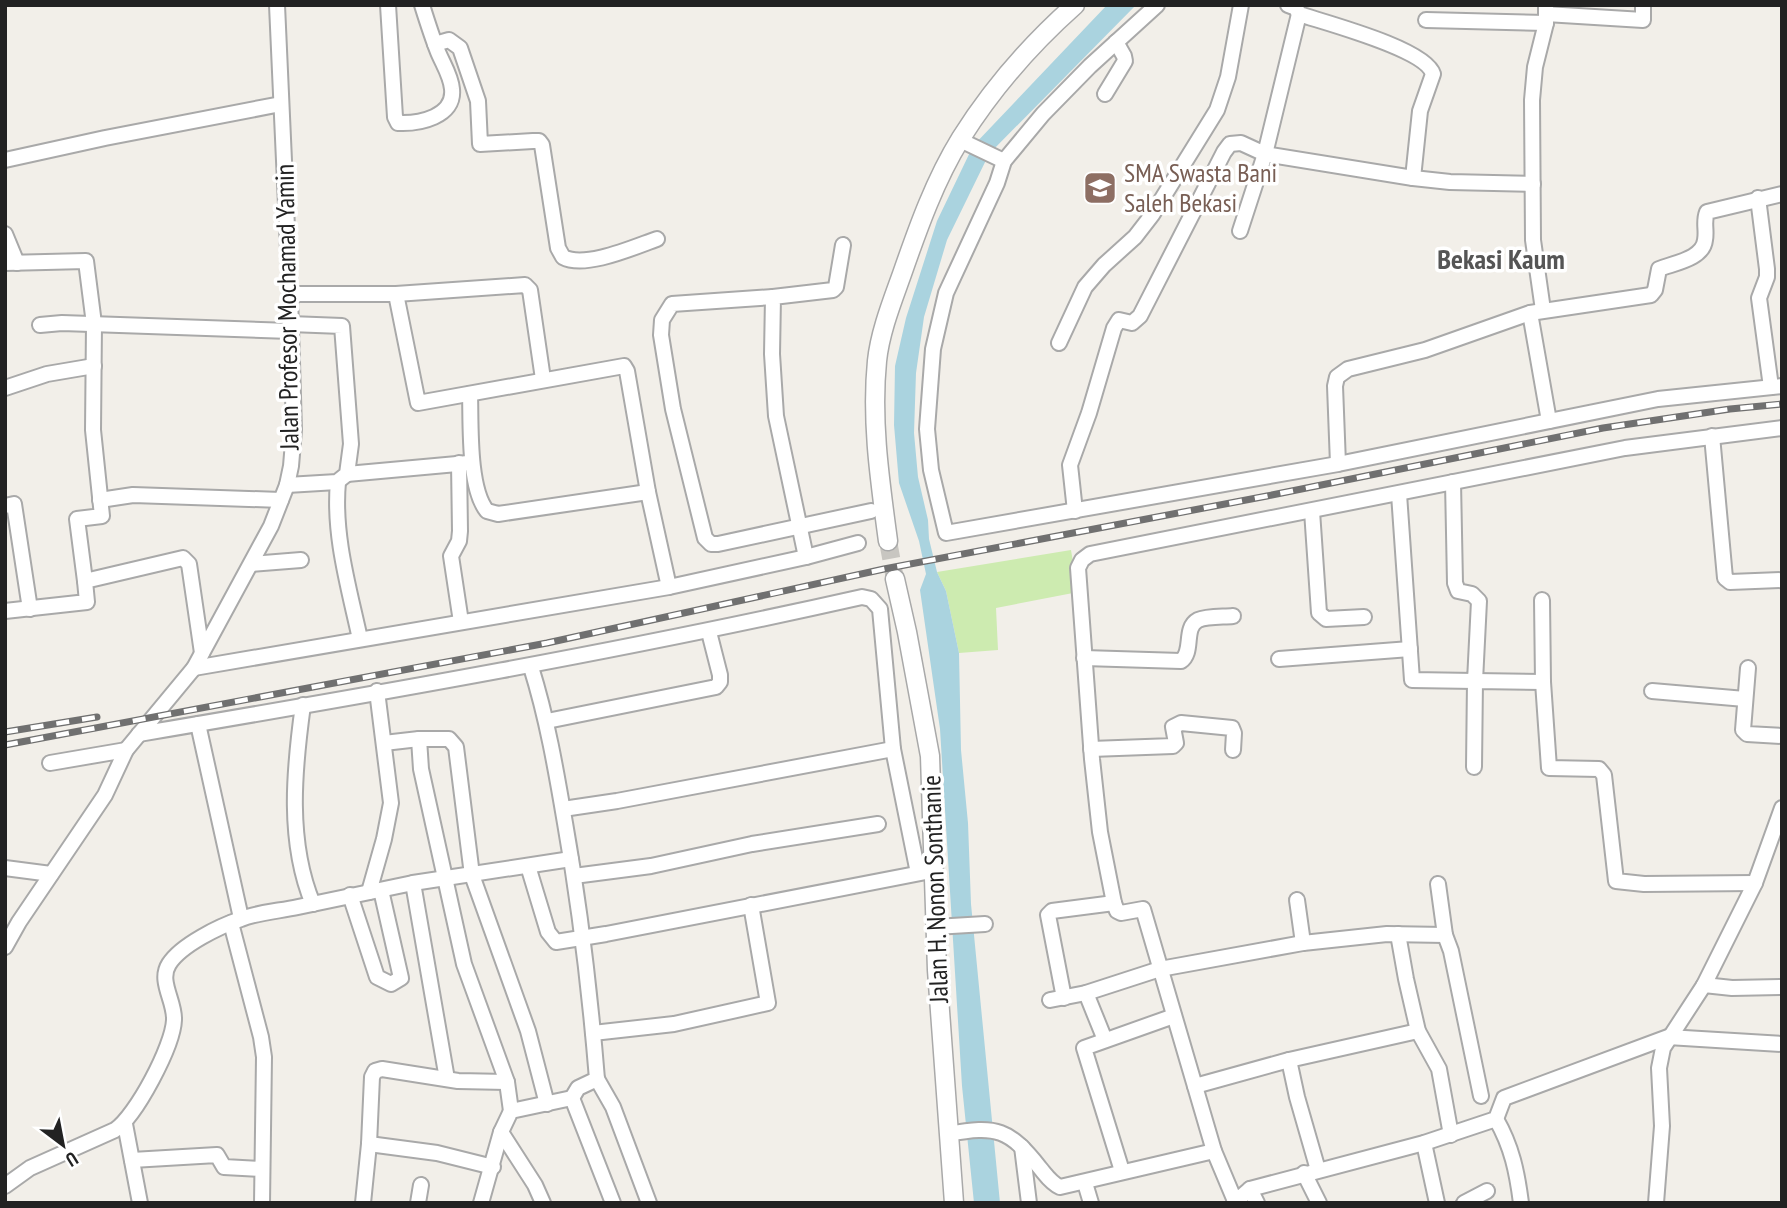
<svg xmlns="http://www.w3.org/2000/svg" width="1787" height="1208" font-family="'PT Sans Narrow',sans-serif">
<style>
.grass{fill:#cdebb0}
.water{fill:#aad3df}
.lines{fill:none;stroke-linecap:round;stroke-linejoin:round}
.tertiary-tunnel{stroke:#c8c6c1;stroke-width:18;stroke-dasharray:18 9;stroke-linecap:butt}
.minor-casing{stroke:#a9a9a9;stroke-width:18}
.tertiary-casing{stroke:#a9a9a9;stroke-width:21}
.minor{stroke:#fff;stroke-width:14}
.tertiary{stroke:#fff;stroke-width:18}
.rail-casing{stroke:#707070;stroke-width:7}
.rail{stroke:#fff;stroke-width:4.5;stroke-dasharray:13;stroke-linecap:butt}
.labels{text-anchor:middle;stroke-width:7;stroke-linejoin:round;paint-order:stroke}
.education-label{font-size:26px;fill:#785e54;stroke:#fff;text-anchor:start}
.street-label{font-size:26px;fill:#222;stroke:#fff}
.neighbourhood-label{font-size:28px;font-weight:bold;fill:#555;stroke:#fff}
</style>
<rect width="100%" height="100%" fill="#f2efe9"/>
<polygon class="grass" points="1071,550 1073,562 1073,593 996,608 998,650 959,653 946,591 937,572"/>
<polygon class="water" points="1107,5 1136,5 989,154 947,240 924,317 916,373 914,433 918,477 928,520 929,539 937,572 946,591 959,653 961,750 968,823 971,904 1000,1203 974,1203 962,1086 940,729 920,590 926,574 919,541 899,483 894,425 895,366 906,318 937,221 973,146"/>
<g class="lines">
<polyline class="tertiary-tunnel" points="888,541 895,579"/>
<defs>
<g id="minor">
<path d="M388,5L395,117L398,123C419,124 455,117 452,89C451,76 443,64 438,52C432,37 427,21 422,5"/>
<polyline points="1157,5 1090,66 1043,114 1004,161 997,183 946,293 933,349 927,429 931,470 946,533 1338,464 1658,399 1782,386"/>
<path d="M1288,5L1296,8L1299,14C1326,23 1426,49 1433,74L1420,111L1413,178"/>
<polyline points="1546,14 1643,20 1643,5"/>
<polyline points="1426,20 1546,23"/>
<path d="M435,44L449,40L460,48L478,101L480,144L533,141H539L542,145L558,248L563,257C585,269 634,247 657,239"/>
<polyline points="1105,94 1125,61 1124,56 1116,42"/>
<polyline points="960,140 1004,161"/>
<polyline points="5,160 105,138 281,104"/>
<polyline points="1758,198 1767,269 1767,277 1759,298 1771,387"/>
<polyline points="1240,231 1265,154 1299,14"/>
<polyline points="5,234 17,263"/>
<polyline points="5,263 86,261 94,324 93,430 102,516 77,519 85,581"/>
<polyline points="290,294 396,294 418,403 624,366 627,371 648,492 669,587"/>
<polyline points="396,294 525,285 530,290 543,379"/>
<polyline points="773,297 672,304 662,320 661,335 673,409 705,538 711,544 718,544 871,511"/>
<polyline points="1543,310 1533,240 1532,100 1535,67 1546,23 1546,5"/>
<polyline points="1530,313 1549,421"/>
<polyline points="40,325 62,323 290,331"/>
<polyline points="1059,343 1085,287 1104,265 1135,237 1152,215 1217,110 1228,77 1241,5"/>
<polyline points="5,388 47,374 94,366"/>
<path d="M470,394C471,423 468,488 487,511L498,514L648,492"/>
<polyline points="1712,436 1725,578 1730,582 1782,580"/>
<polyline points="459,463 460,531 459,541 451,556 461,622"/>
<path d="M1338,464L1335,386L1337,377L1348,369L1425,350L1530,313L1651,295L1655,290L1659,269C1674,263 1703,259 1705,240C1707,230 1703,222 1707,212L1782,194"/>
<polyline points="347,474 468,463"/>
<path d="M338,482C333,535 349,588 360,639"/>
<polyline points="287,485 337,482 347,474 351,444 342,326 290,324"/>
<polyline points="1399,494 1412,680 1475,681 1479,601 1472,594 1458,591 1455,583 1453,482"/>
<polyline points="100,500 133,495 281,500"/>
<polyline points="5,506 14,504 30,609"/>
<polyline points="1075,511 1070,465 1089,413 1114,328 1119,320 1132,323 1140,316 1224,152 1230,144 1241,143 1265,154 1413,178 1450,182 1533,184"/>
<polyline points="1312,511 1319,613 1326,619 1364,617"/>
<polyline points="806,557 776,416 772,354 773,297 833,290 836,287 843,245"/>
<polyline points="251,564 301,560"/>
<polyline points="5,611 87,602 85,581 183,558 189,564 202,653"/>
<path d="M1084,658L1181,661C1194,652 1183,628 1198,620C1207,616 1223,617 1233,616"/>
<polyline points="1279,659 1410,649"/>
<path d="M531,667C547,718 556,770 565,823C580,908 590,993 597,1079L578,1088L572,1098"/>
<polyline points="194,668 669,587 806,557 858,543"/>
<polyline points="1748,668 1743,730 1747,734 1782,736"/>
<polyline points="1543,682 1549,768 1599,769 1604,775 1616,881 1644,884 1755,883"/>
<polyline points="1652,691 1745,699"/>
<path d="M303,705C294,770 287,842 313,904"/>
<polyline points="547,721 716,687 720,682 720,675 709,632"/>
<polyline points="198,724 241,918"/>
<path d="M139,734C381,693 622,651 862,597L871,599L880,609L893,749L918,873"/>
<polyline points="419,739 421,769 464,964 507,1082 511,1111"/>
<polyline points="384,743 419,739 449,739 456,747 472,875 528,1031 547,1104"/>
<polyline points="1091,749 1173,746 1176,743 1173,727 1181,723 1232,728 1234,733 1233,750"/>
<polyline points="50,763 126,750"/>
<polyline points="1474,767 1475,681 1543,682 1542,600"/>
<polyline points="563,809 617,801 893,749"/>
<polyline points="528,866 548,932 556,942 606,934 926,872"/>
<polyline points="5,868 51,874"/>
<polyline points="574,876 651,866 752,844 878,824"/>
<polyline points="413,883 571,859"/>
<polyline points="1438,884 1445,935 1451,951 1481,1096"/>
<polyline points="369,892 384,839 391,803 377,691"/>
<polyline points="350,895 377,977 391,984 401,978 381,890"/>
<polyline points="1297,900 1303,943 1387,934 1445,935"/>
<polyline points="231,923 261,1037 264,1057 262,1203"/>
<polyline points="935,927 985,924"/>
<polyline points="1398,934 1406,979 1418,1031 1439,1069 1451,1135"/>
<polyline points="5,947 19,922 105,795 126,750 194,668 271,526 287,485 291,466 294,430 290,294 277,5"/>
<polyline points="1704,985 1732,988 1782,987"/>
<polyline points="1086,993 1105,1040"/>
<polyline points="1064,998 1048,915 1052,911 1114,903"/>
<polyline points="1050,1000 1086,993 1160,969 1303,943"/>
<polyline points="593,1033 674,1024 768,1003 751,905"/>
<polyline points="597,1079 613,1107 649,1203"/>
<polyline points="1195,1086 1289,1060"/>
<path d="M1496,1119C1512,1147 1517,1172 1521,1203"/>
<polyline points="125,1124 140,1203"/>
<polyline points="501,1132 535,1185 543,1203"/>
<path d="M948,1134C997,1125 1009,1129 1040,1168C1046,1175 1051,1183 1060,1187L1214,1151"/>
<polyline points="1424,1143 1437,1203"/>
<polyline points="369,1144 437,1153 493,1167"/>
<polyline points="1022,1147 1029,1203"/>
<polyline points="132,1160 217,1155 224,1167 262,1169"/>
<polyline points="1318,1170 1297,1097 1289,1060 1418,1031"/>
<polyline points="1122,1171 1084,1048 1174,1016"/>
<polyline points="1304,1173 1319,1203"/>
<polyline points="1085,1183 1091,1203"/>
<path d="M5,1186L30,1168L115,1130C136,1116 173,1046 174,1020C175,1001 158,981 169,964C181,945 220,926 241,919C259,912 280,911 298,907C337,899 375,891 413,883L447,1079"/>
<polyline points="1250,1189 1257,1203"/>
<polyline points="1235,1201 1214,1151 1143,909 1121,913 1117,911 1114,903 1100,832 1092,759 1078,568 1082,560 1090,554 1625,448 1782,428"/>
<polyline points="363,1203 369,1144 372,1077 375,1071 382,1069 458,1081 507,1082"/>
<polyline points="418,1203 421,1185"/>
<polyline points="481,1203 501,1132 511,1111 572,1098 613,1203"/>
<polyline points="1234,1203 1250,1189 1424,1143 1496,1119 1504,1098 1668,1037 1782,1044"/>
<polyline points="1464,1203 1487,1191"/>
<polyline points="1656,1203 1662,1126 1659,1068 1663,1048 1704,985 1755,883 1782,808"/>
</g>
<g id="tertiary">
<path d="M888,541C880,481 871,421 877,361C880,332 892,302 902,274C918,228 935,180 961,138C992,89 1031,44 1075,5"/>
<polyline points="895,579 907,632 930,756 937,970 954,1203"/>
</g>
</defs>
<use href="#minor" class="minor-casing"/>
<use href="#tertiary" class="tertiary-casing"/>
<use href="#minor" class="minor"/>
<use href="#tertiary" class="tertiary"/>
<defs>
<g id="rail">
<polyline points="5,732 97,717"/>
<polyline points="5,745 547,643 884,569 1267,496 1603,428 1730,409 1782,404"/>
</g>
</defs>
<use href="#rail" class="rail-casing"/>
<use href="#rail" class="rail"/>
</g>
<defs>
<symbol id="school-square" viewBox="-11 -11 22 22"><rect x="-9" y="-9" width="18" height="18" rx="4" fill="#8d6e63" stroke="#fff"/><path d="M0-5L7-2L0 1L-7-2ZM-4 1L0 2.5L4 1V4Q0 6-4 4Z" fill="#fff"/></symbol>
</defs>
<g fill-rule="evenodd">
<use href="#school-square" x="1081" y="169" width="38" height="38"/>
</g>
<g class="labels">
<g class="education-label">
<text x="1124" y="182">SMA Swasta Bani<tspan x="1124" dy="30">Saleh Bekasi</tspan></text>
</g>
<g class="street-label">
<text transform="translate(287 307) rotate(-91)" y="9">Jalan Profesor Mochamad Yamin</text>
<text transform="translate(935 889) rotate(-92)" y="9">Jalan H. Nonon Sonthanie</text>
</g>
<g class="neighbourhood-label">
<text x="1501" y="269">Bekasi Kaum</text>
</g>
</g>
<rect width="1787" height="1208" fill="none" stroke="#222222" stroke-width="14"/>
<g transform="translate(63 1145) rotate(148)" stroke="#ffffff" stroke-width="5" paint-order="stroke">
<path d="M0-5L12 26L0 18L-12 26Z" fill="#222222"/>
<text y="-10" font-size="19" font-weight="bold" text-anchor="middle" fill="#222222">U</text>
</g>
</svg>
